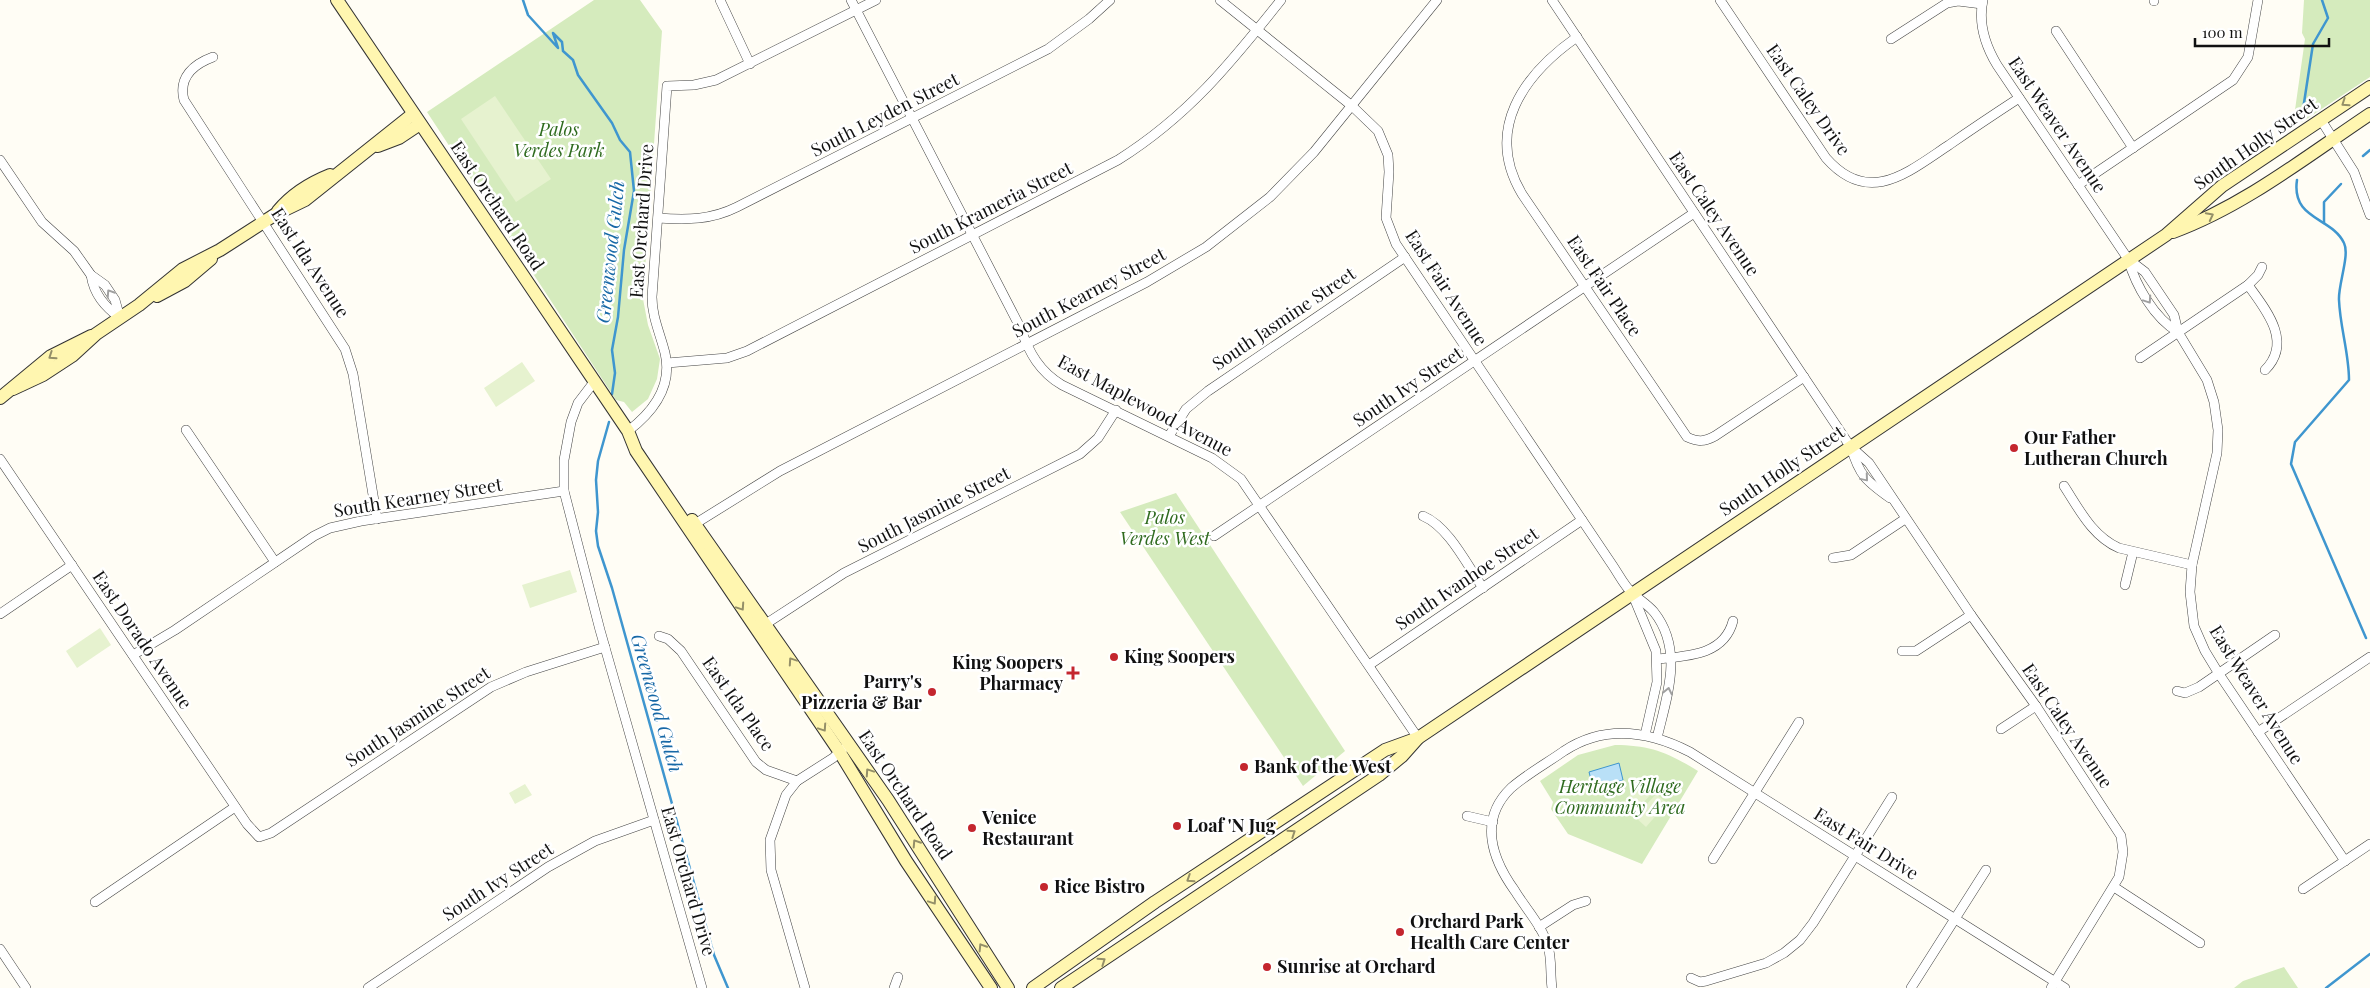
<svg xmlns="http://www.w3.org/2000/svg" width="2370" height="988" font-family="'Playfair Display',serif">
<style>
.green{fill:#d5ebbd}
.pitch{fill:#e6f2cf}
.water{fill:#b9e0f7;stroke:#3f96cf}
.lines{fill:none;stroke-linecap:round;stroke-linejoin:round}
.stream{stroke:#3f96cf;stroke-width:2.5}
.street-casing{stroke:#444;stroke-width:10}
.secondary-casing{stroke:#333;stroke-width:14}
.street{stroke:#fff;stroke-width:9}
.secondary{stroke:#fff6b0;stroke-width:12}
.oneway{stroke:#948f68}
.oneway2{stroke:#a0a0a0}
.poi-dot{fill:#c4262e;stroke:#fff;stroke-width:2}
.labels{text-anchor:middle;stroke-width:5;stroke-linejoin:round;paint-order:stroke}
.street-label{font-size:18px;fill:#111;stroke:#fff}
.park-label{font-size:18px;font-style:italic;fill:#2f6b1f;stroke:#fff}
.poi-label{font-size:18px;font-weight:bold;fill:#111;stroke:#fff;text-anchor:start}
.water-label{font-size:19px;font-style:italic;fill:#1768a6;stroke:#fff}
</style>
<rect width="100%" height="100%" fill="#fffdf5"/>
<g class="green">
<polygon points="594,0 640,0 662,31 643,299 648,325 660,359 657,379 648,399 632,412 624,402 616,400 427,112"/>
<polygon points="2304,0 2370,0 2370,77 2302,122 2294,117 2305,39 2302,33"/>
<polygon points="1176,493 1345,751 1303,786 1120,512"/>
<path d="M1615,745C1650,745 1669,753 1698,771L1642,864L1568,834L1551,809L1553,802L1540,781L1578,755Z"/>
<polygon points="2284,967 2298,988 2234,988 2243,981"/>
</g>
<g class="pitch">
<polygon points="495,96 551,179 516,202 461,119"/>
<polygon points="522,362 535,381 496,407 484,388"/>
<polygon points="570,570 577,592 530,608 522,585"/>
<polygon points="100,628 111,645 77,668 66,651"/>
<polygon points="1642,781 1654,791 1632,815 1621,805"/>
<polygon points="525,784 532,795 515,804 509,793"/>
<polygon points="1656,794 1667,803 1646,827 1635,817"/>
</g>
<polygon class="water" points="1619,763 1623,780 1597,788 1597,791 1594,791 1589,772"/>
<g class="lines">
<g class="stream">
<polyline points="523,0 528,15 558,48 553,33 562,42 563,51 573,60 578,75 612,123 620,140 630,152 634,191 624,250 618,317 612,350 615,373 612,394"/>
<polyline points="2302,116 2313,44 2328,18 2322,0"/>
<polyline points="2363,156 2370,150"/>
<path d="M2297,180C2291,220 2332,217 2344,243C2350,255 2338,285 2339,300C2340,327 2349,353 2349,380L2295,442L2291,464L2366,638"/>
<polyline points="2324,223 2324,202 2341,184"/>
<polyline points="609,422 598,461 596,480 598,512 596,531 598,546 612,588 714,955 728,988"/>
<polyline points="2326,988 2370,954"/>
</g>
<defs>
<g id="street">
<polyline points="720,0 750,64"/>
<path d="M851,0L1021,329C1029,353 1040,372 1062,385L1212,458L1241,479L1418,738"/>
<path d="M1220,0L1352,106L1378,131L1388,155L1389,172L1386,218L1396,244L1613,566C1619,575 1625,587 1633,594C1640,600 1648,605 1654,612C1684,650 1667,696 1657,738"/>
<polyline points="1552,0 1850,446 1869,463 1971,615 2036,706 2121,836 2123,852 2119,877 2051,988"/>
<path d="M1720,0L1826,158C1869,207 1908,172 1949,145C1972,129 1996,113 2019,98"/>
<path d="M1983,0C1978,23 1985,45 1997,65L2128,259C2136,286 2154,318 2178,332"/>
<polyline points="2154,1 2154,0"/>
<polyline points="2056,31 2133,148"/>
<path d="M1577,37C1523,75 1484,130 1522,194L1687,437C1698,442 1704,442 1715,436L1804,377"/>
<polyline points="1891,39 1947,3 1958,1 1982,4"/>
<path d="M213,57C194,64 178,77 184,100L345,349L353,374L377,519"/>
<polyline points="2321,120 2354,172 2370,215"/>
<polyline points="0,160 42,222 74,251 91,275 105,285 115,300 120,318"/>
<polyline points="2078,185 2233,80 2248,57 2258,0"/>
<path d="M658,218C687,220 711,220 737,207L1048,49L1089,19L1110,0"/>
<polyline points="2128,259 2145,272 2174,315 2178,332 2207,380 2214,402 2218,430 2217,453 2192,565 2190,592 2194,626 2205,651 2219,674 2345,861"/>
<path d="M91,275C94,294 104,306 120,318"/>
<path d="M2248,285C2266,310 2293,342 2265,370"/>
<polyline points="2140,358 2248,285 2258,275 2262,267"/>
<path d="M667,363L727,358L747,351L1118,160C1188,116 1230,64 1281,0"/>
<polyline points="594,382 578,403 571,422 564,460 564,491 600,630 702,988"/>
<polyline points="186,430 275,562"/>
<path d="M628,431C653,412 673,387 665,353C660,333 652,317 652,297L667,86L694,85L716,80L876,0"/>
<polyline points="1169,436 1186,409 1208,391 1405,257"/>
<path d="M1851,447C1859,475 1866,481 1890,498"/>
<polyline points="0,459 247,824 259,837 271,833 491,687 526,672 605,647"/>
<path d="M2064,486C2079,509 2092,536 2119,548L2192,565"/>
<path d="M1423,516C1449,527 1467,565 1483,588"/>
<polyline points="690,527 780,471 1147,282 1206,247 1270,197 1314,152 1437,0"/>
<polyline points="1214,536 1694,213"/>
<polyline points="1833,558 1851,555 1905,519"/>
<polyline points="2125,585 2133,552"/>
<polyline points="1632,593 1656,651 1657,682 1645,735"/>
<polyline points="0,614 72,565"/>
<polyline points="761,627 844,573 1080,454 1098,438 1116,410"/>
<polyline points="659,636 668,639 681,651 756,762 766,770 797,781"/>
<polyline points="1902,651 1916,651 1971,615"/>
<polyline points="133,655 175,630 314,536 330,528 361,521 564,491"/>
<path d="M1657,659C1686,656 1724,656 1733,621"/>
<polyline points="1369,665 1582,520"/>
<polyline points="2177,691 2185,693 2199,687 2275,635"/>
<polyline points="2001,729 2036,706"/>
<polyline points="2258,732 2370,657"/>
<polyline points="1467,816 1493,822"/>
<polyline points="1713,859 1799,722"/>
<polyline points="2114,887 2200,943"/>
<polyline points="2303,889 2370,844"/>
<polyline points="95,902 235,807"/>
<polyline points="1539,927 1573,905 1586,901"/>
<polyline points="0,949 26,988"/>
<polyline points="1691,978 1700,982 1706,981 1766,963 1784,953 1800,940 1813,923 1892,797"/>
<polyline points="368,988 548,867 595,841 654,820"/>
<polyline points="805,988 771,870 770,840 786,795 797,781 833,758 843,749"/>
<polyline points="894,988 898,977"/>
<path d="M1552,988C1550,974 1552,960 1548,946C1542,926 1526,909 1515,891C1492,859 1478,820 1511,788C1527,774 1547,763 1564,751C1605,724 1649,731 1690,752L2065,988"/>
<polyline points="1911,988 1986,870"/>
</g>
<g id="secondary">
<polyline points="337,0 628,431 636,451 839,751 906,861 991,988"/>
<polyline points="378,146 399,138 420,124"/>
<path d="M278,211C292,194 310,183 330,175"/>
<path d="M2173,232C2244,206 2307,156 2370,114"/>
<polyline points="157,296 185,281 211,259"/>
<polyline points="13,389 43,375 72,356 96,334 139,305 183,269 220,250 276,214 305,200 413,114"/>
<polyline points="0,398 51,356 91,336"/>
<polyline points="692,520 888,800 1008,988"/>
<polyline points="1033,988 1155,902 1385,750 1418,738"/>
<polyline points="1061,988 1379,775 1402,756 1418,738 2166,235 2222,186 2370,87"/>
</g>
</defs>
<use href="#street" class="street-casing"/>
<use href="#secondary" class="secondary-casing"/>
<use href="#street" class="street"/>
<use href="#secondary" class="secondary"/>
</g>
<defs><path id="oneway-chevron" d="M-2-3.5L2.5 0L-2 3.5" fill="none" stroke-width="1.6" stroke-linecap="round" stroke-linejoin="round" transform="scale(1.25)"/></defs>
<g class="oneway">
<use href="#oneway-chevron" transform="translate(2345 103) rotate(146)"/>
<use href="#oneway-chevron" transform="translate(2210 216) rotate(-27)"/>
<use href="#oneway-chevron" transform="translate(52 356) rotate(146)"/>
<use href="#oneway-chevron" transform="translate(741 607) rotate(56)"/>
<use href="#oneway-chevron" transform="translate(792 661) rotate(-124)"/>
<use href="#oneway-chevron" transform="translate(823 728) rotate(56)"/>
<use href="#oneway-chevron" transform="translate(869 772) rotate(-124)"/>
<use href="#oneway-chevron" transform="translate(1292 833) rotate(-34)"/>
<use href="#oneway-chevron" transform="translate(916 843) rotate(-123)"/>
<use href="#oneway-chevron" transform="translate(1190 879) rotate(147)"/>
<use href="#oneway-chevron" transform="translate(933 901) rotate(56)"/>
<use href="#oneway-chevron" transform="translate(982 947) rotate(-122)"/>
<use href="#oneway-chevron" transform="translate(1102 961) rotate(-34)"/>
</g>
<g class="oneway2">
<use href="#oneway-chevron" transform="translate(110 293) rotate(-123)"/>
<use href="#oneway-chevron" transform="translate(2148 300) rotate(56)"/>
<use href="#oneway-chevron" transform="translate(1865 478) rotate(50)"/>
<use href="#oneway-chevron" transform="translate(1668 691) rotate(-78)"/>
</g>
<g class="poi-dot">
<circle cx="2014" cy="448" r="5"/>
<circle cx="1114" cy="657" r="5"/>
<path d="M1070.5 665.5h5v5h5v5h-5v5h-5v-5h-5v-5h5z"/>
<circle cx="932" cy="692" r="5"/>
<circle cx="1244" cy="767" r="5"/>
<circle cx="1177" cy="826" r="5"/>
<circle cx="972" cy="828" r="5"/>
<circle cx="1044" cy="887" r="5"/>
<circle cx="1400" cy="932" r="5"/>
<circle cx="1267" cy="967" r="5"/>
</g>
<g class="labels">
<g class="street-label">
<text transform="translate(1808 100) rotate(55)" y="6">East Caley Drive</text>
<text transform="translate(885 115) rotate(-27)" y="6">South Leyden Street</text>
<text transform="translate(2057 125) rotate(56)" y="6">East Weaver Avenue</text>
<text transform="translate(2256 144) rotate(-35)" y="6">South Holly Street</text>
<text transform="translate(497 206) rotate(56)" y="6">East Orchard Road</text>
<text transform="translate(991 208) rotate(-27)" y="6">South Krameria Street</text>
<text transform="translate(1714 214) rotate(56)" y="6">East Caley Avenue</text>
<text transform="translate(642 221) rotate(-86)" y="6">East Orchard Drive</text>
<text transform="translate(310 263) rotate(57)" y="6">East Ida Avenue</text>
<text transform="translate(1604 286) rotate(56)" y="6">East Fair Place</text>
<text transform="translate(1446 288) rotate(57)" y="6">East Fair Avenue</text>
<text transform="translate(1089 293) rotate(-28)" y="6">South Kearney Street</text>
<text transform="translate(1284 319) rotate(-34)" y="6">South Jasmine Street</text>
<text transform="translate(1408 387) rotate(-34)" y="6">South Ivy Street</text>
<text transform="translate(1145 406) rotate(28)" y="6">East Maplewood Avenue</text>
<text transform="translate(1782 471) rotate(-34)" y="6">South Holly Street</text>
<text transform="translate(418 498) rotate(-9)" y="6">South Kearney Street</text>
<text transform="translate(934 510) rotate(-27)" y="6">South Jasmine Street</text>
<text transform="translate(1467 579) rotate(-34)" y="6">South Ivanhoe Street</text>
<text transform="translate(142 640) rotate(56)" y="6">East Dorado Avenue</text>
<text transform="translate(2256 695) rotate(58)" y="6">East Weaver Avenue</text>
<text transform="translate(738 704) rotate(55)" y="6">East Ida Place</text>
<text transform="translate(418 717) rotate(-33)" y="6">South Jasmine Street</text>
<text transform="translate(2067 726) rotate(56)" y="6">East Caley Avenue</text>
<text transform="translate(905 795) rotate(56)" y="6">East Orchard Road</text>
<text transform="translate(1866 844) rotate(32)" y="6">East Fair Drive</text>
<text transform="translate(688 881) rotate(74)" y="6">East Orchard Drive</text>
<text transform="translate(498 882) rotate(-33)" y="6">South Ivy Street</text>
</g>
<g class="park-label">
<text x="559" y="136">Palos<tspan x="559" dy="21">Verdes Park</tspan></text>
<text x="1165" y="524">Palos<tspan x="1165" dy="21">Verdes West</tspan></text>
<text x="1620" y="793">Heritage Village<tspan x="1620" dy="21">Community Area</tspan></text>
</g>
<g class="poi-label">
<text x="2024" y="444">Our Father<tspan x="2024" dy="21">Lutheran Church</tspan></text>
<text x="1124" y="663">King Soopers</text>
<text x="1063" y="669" text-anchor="end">King Soopers<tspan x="1063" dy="21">Pharmacy</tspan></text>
<text x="922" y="688" text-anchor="end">Parry's<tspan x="922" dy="21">Pizzeria &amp; Bar</tspan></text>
<text x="1254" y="773">Bank of the West</text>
<text x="982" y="824">Venice<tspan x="982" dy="21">Restaurant</tspan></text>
<text x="1187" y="832">Loaf 'N Jug</text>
<text x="1054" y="893">Rice Bistro</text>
<text x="1410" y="928">Orchard Park<tspan x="1410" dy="21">Health Care Center</tspan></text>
<text x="1277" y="973">Sunrise at Orchard</text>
</g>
<g class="water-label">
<text transform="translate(610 252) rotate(-84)" y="7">Greenwood Gulch</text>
<text transform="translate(657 703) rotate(74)" y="7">Greenwood Gulch</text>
</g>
</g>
<path d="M2195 38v8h134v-8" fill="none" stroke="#111111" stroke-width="2.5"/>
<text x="2202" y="38" font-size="15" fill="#111111" stroke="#ffffff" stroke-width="4" paint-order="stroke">100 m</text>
</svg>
